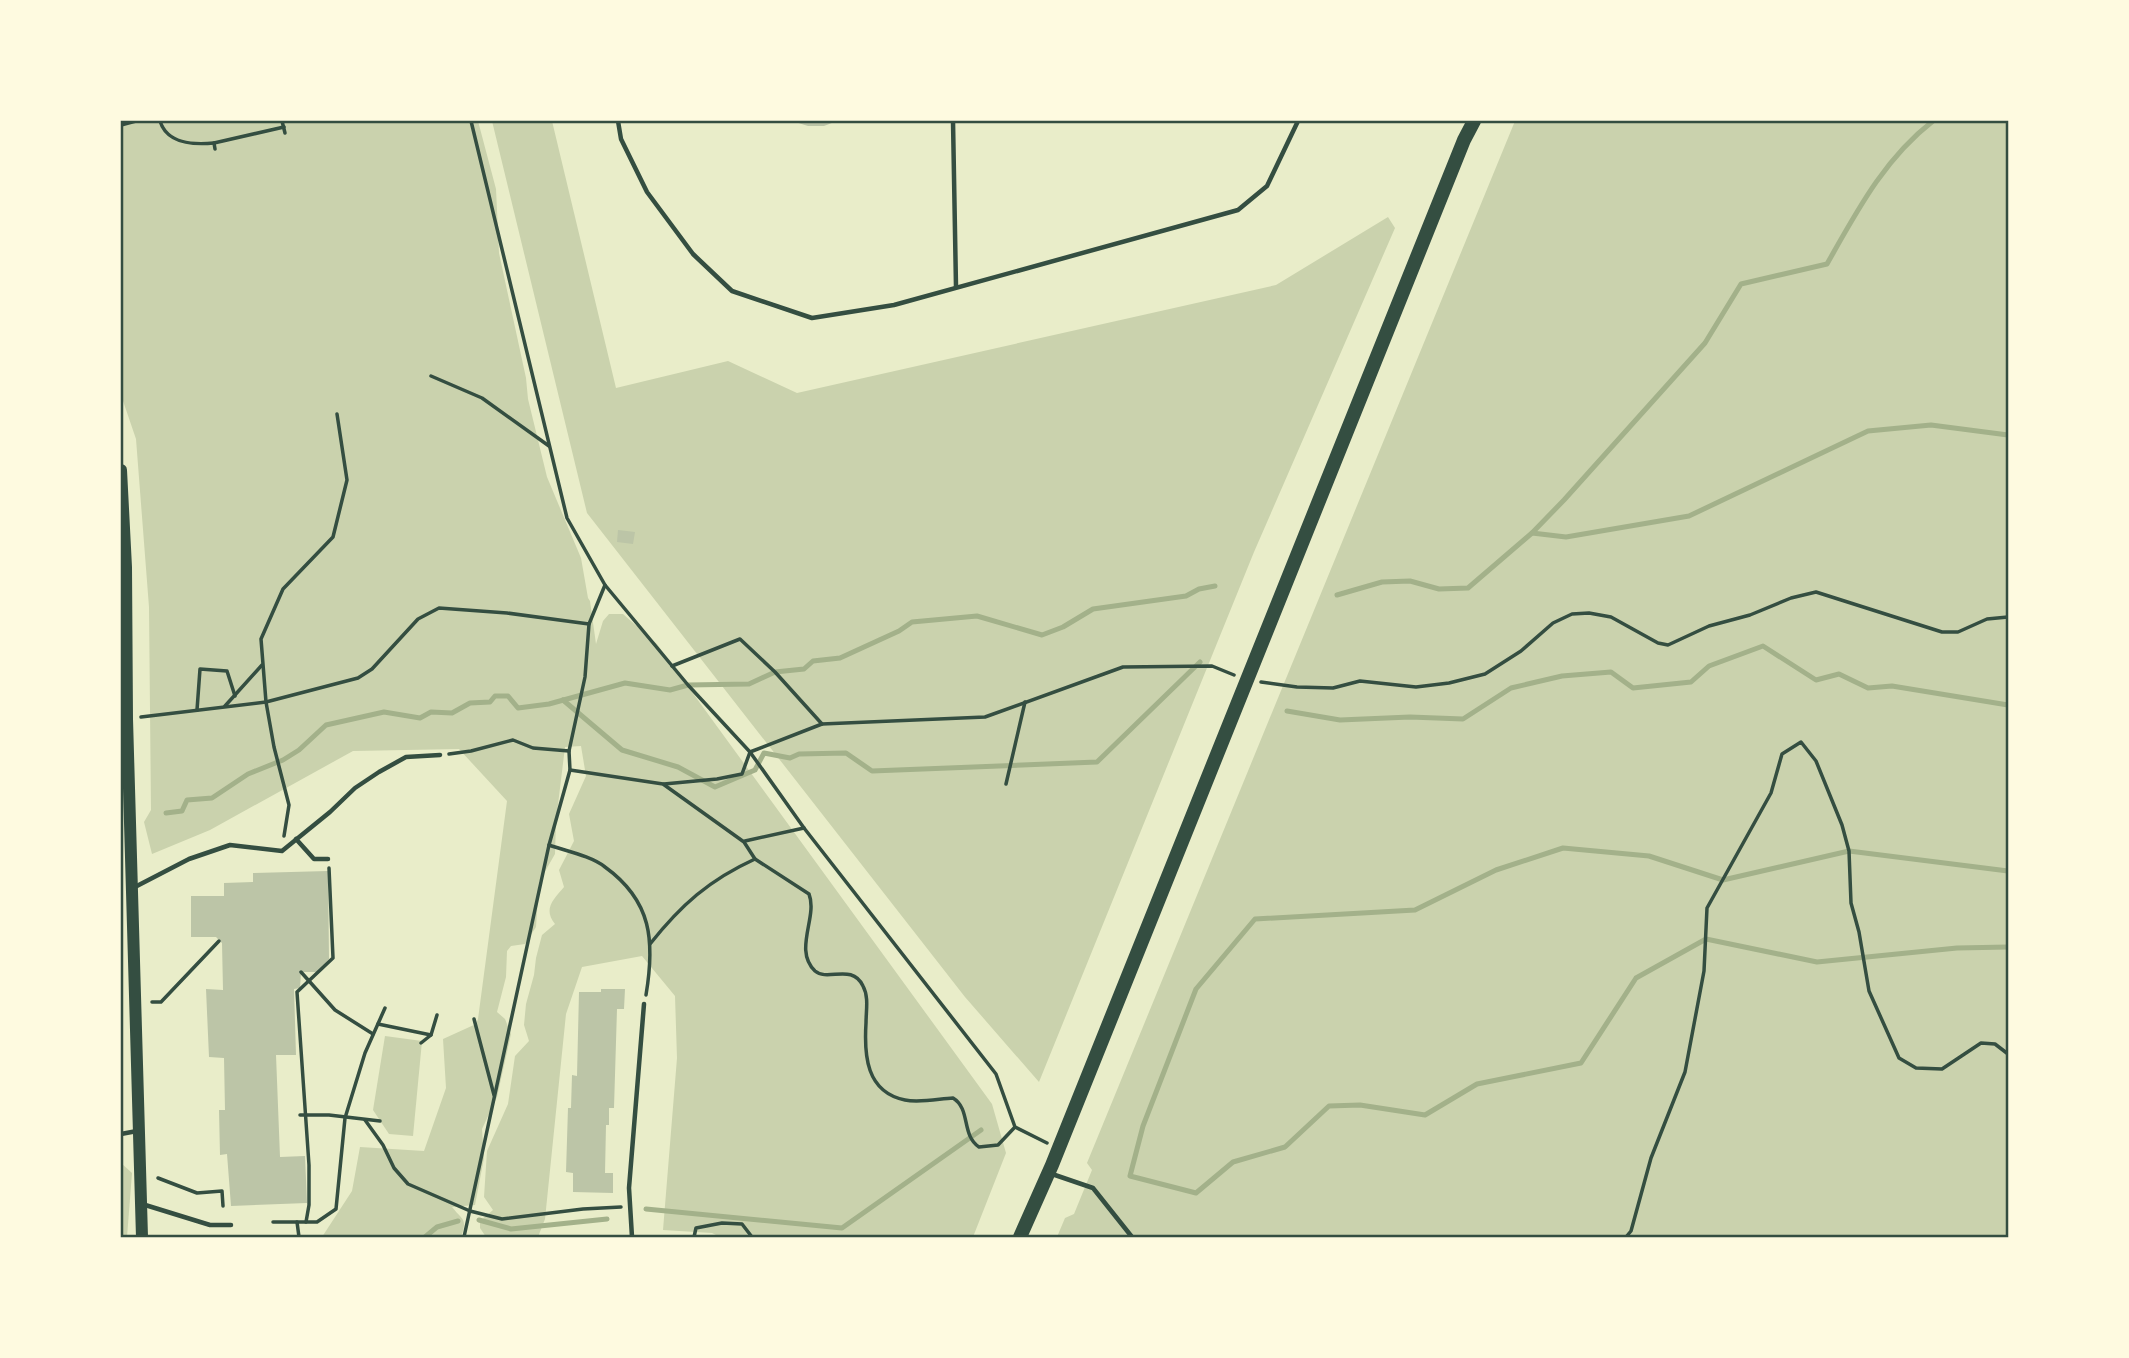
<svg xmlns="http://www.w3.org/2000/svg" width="2129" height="1358" font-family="'Work Sans',sans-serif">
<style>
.green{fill:#cad2ad}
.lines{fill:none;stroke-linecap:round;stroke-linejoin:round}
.stream{stroke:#a3b18a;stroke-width:5}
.building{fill:#bcc5a7}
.path{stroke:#344e41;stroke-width:3.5}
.service{stroke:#344e41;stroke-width:4.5}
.tertiary{stroke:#344e41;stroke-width:12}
.secondary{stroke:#344e41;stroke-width:14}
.neatline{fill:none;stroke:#344e41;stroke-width:2.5}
</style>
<rect width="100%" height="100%" fill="#e9edc9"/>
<g class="green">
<path d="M121,121H478L496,189L499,253L526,378L528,399L547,477L581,558L588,598L590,601L596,644L603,621L609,614H623L657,644L992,1104L1006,1153L973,1237H720L712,1233L663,1230L677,1058L675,996L642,956L582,967L566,1014L545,1219L538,1237H486L480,1228V1221L493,1210L484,1197L487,1151L508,1104L515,1056L529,1041L524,1025L526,1004L534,975L536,958L542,935L555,924C543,909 553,900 564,887L559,870L574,841L569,814L586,776L581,746L565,747L556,821L555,854L539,882L536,927L525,944L511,946L507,951L506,977L497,1012L505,1019L511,1034L497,1097L482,1129L484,1158L475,1205L452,1207C462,1220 468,1218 461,1237H322L352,1191L360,1147L424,1151L446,1088L443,1039L476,1024L478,1019L507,801L459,749L353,751L210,830L152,854L144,822L151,810L149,607L136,439L121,395Z"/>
<polygon points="492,121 552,121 616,388 728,361 797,393 1276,285 1388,217 1395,228 1254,552 1039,1082 965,997 587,513"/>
<polygon points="1515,121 2008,121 2008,1237 1057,1237 1065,1218 1074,1214 1092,1170 1087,1163"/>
<polygon points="385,1036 422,1041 413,1136 389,1134 373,1110"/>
<polygon points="121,1163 132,1173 127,1237 121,1237"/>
</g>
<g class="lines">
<g class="stream">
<path d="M1532,533L1564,500L1705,343L1741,284L1827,264C1857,211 1884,159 1933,121"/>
<polyline points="1337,595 1382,582 1410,581 1439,589 1468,588 1532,533 1566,537 1689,516 1868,431 1931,425 2008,435"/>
<polyline points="563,700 622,750 678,767 715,787 755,770 764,753 790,758 799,754 846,753 872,771 1097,762 1200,662"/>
<polyline points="1287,711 1340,720 1410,717 1463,719 1511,688 1562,676 1611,672 1633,688 1691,682 1709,666 1763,646 1816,680 1839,674 1868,688 1892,686 2008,705"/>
<polyline points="166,813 182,811 187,800 212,798 248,774 283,760 299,750 326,725 384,712 420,718 431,712 452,713 470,703 490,702 495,696 508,696 518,708 549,704 625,683 670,690 688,685 749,684 775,672 804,669 813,661 840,658 899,631 912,622 977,616 1042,635 1063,627 1093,609 1186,596 1199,589 1215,586"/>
<polyline points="2008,871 1849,851 1723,880 1649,856 1563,848 1496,870 1415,910 1255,919 1196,989 1143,1126 1130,1176 1196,1193 1233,1162 1285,1147 1329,1106 1360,1105 1425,1115 1477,1084 1581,1063 1636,978 1706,939 1817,962 1957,948 2008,947"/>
<polyline points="646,1209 842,1228 981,1130"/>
<polyline points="479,1220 511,1229 607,1219"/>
<polyline points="425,1237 437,1227 458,1221"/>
</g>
</g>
<g class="building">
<polygon points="792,121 837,121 824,126 808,126"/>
<polygon points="618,530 635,532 633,544 617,542"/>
<polygon points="328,871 329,959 318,972 301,972 300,988 294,989 296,1055 276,1055 280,1157 305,1156 307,1203 231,1206 227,1154 220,1155 219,1110 225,1110 224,1058 209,1057 206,989 223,990 222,943 216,937 191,937 191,896 224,896 224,883 253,882 253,873"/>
<polygon points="601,989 625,989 624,1009 617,1009 614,1108 609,1108 609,1125 606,1125 605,1173 613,1173 613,1193 573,1192 573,1173 566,1172 568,1108 571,1108 572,1075 577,1076 579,992 601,992"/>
</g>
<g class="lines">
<g class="path">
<path d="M160,121C167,144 193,145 214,143"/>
<polyline points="282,121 285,133"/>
<polyline points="121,125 136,121"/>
<polyline points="215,149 214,143 284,127"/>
<polyline points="431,376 482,398 549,446"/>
<polyline points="605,585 688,685 750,752 804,828 996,1074 1015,1127 1047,1143"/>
<polyline points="672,666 740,639 775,672 822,724 985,717 1123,667 1212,666 1234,675"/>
<polyline points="1261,682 1297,687 1333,688 1360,681 1416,687 1449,683 1485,674 1521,651 1553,623 1572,614 1589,613 1611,617 1658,643 1668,645 1709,626 1750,615 1791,598 1816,592 1942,632 1958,632 1987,619 2008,617"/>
<polyline points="225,706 262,665"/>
<polyline points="197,710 200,669 227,671 235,696"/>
<polyline points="141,717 266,702 358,678 372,669 418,619 439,608 507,613 589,624"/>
<polyline points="449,754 471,751 513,740 533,748 569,751"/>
<path d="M570,770L663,784L744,842L755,859L809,894C818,917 793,950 815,971C828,982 852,963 863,986C869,997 866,1011 866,1023C864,1055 866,1092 905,1100C919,1103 938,1099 953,1098C971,1109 961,1135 979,1147L998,1145L1015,1127"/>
<polyline points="664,784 717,779 742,774 750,752 822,724"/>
<polyline points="1006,784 1025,702"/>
<polyline points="284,836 289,805 274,747 266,702 261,639 283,589 333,537 347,480 337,414"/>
<polyline points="745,841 804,828"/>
<path d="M549,845C566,851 591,856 605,867C652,901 655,941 646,995"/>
<path d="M650,944C681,905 709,880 755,859"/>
<polyline points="301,972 335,1010 373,1034"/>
<polyline points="152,1002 161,1002 219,941"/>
<polyline points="474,1019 494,1095"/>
<polyline points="378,1024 431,1035"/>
<polyline points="421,1043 431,1035 437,1015"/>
<polyline points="300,1115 329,1115 380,1121"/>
<polyline points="365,1120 383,1145 394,1168 408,1184 470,1211 502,1219 583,1209 621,1207"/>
<polyline points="158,1178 197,1193 222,1191 223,1206"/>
<polyline points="273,1222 317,1222 336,1209 345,1118 365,1053 385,1008"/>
<polyline points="297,1222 299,1237"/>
<polyline points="306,1222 309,1205 309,1165 297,992 333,958 329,868"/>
<polyline points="464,1237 549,845 570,770 569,751 585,677 589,624 605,585 567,518 471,121"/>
<polyline points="694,1237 696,1228 722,1223 742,1224 752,1237"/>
<polyline points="1626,1237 1631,1231 1651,1158 1685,1072 1704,971 1707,908 1771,793 1782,754 1801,742 1816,761 1842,825 1849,851 1851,903 1859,932 1869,991 1899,1058 1916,1068 1942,1069 1981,1043 1995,1044 2008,1054"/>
</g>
<g class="service">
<polyline points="618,121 621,139 647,192 693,254 732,291 812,318 894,305 1238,210 1267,186 1298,121"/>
<polyline points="953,121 956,287"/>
<polyline points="296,839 314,859 328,859"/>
<polyline points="133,888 189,859 230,845 282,851 330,812 355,788 379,772 406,757 440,755"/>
<polyline points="121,1134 137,1131"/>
<polyline points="1052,1174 1093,1188 1132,1237"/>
<polyline points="142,1204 210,1225 231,1225"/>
<polyline points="632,1237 629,1188 644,1004"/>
</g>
<polyline class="tertiary" points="121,470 126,567 127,719 142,1237"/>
<polyline class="secondary" points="1020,1237 1052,1165 1464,140 1474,121"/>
</g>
<rect width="2129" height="1358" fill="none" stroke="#fefae0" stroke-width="245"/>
<rect x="122" y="122" width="1885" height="1114" class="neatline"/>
</svg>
